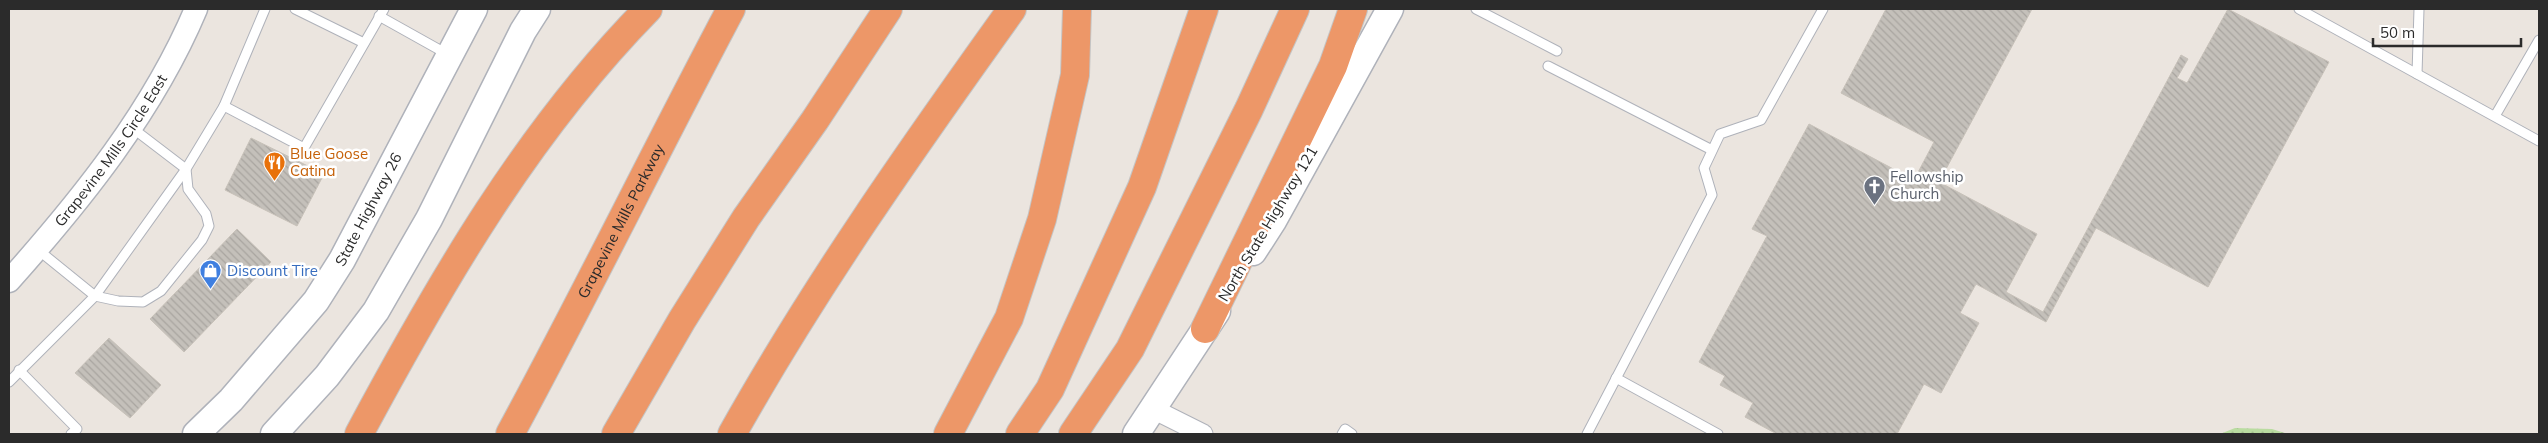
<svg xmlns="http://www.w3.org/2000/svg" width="2548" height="443" font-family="Mulish,sans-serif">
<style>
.grass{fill:url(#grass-dots)}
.building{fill:url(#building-back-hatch);stroke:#c7c1b9}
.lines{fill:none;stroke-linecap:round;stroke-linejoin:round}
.service-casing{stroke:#afb2ba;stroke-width:11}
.minor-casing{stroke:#afb2ba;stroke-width:21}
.tertiary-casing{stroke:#afb2ba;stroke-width:25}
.secondary-casing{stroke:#afb2ba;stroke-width:29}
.motorway-casing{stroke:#c4c4c4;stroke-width:30}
.service{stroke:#fff;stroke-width:9}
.minor{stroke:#fff;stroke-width:19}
.tertiary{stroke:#fff;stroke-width:22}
.secondary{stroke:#fff;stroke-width:26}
.motorway{stroke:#ed9768;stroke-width:28}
.labels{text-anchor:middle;stroke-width:5;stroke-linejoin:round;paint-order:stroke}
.street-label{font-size:15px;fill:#2b2b2b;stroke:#fff}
.food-label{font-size:15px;fill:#c56008;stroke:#fff;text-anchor:start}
.worship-label{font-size:15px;fill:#5b616d;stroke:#fff;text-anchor:start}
.shop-label{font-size:15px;fill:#366cbe;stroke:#fff;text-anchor:start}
</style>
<defs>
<pattern id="grass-dots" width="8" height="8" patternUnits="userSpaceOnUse" patternTransform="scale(1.25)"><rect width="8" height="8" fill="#badca1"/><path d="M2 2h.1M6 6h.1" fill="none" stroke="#a0bd8b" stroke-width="1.8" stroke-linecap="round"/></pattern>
<pattern id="building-back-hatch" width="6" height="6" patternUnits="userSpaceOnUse" patternTransform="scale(1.25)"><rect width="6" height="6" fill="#c4c0ba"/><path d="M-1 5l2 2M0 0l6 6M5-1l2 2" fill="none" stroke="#a9a5a0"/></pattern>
</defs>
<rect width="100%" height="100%" fill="#ebe5df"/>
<polygon class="grass" points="2235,428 2272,429 2288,434 2220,434"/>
<g class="building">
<polygon points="1886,9 2032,9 1939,182 2037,234 2006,292 2043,312 2181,55 2188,59 2177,78 2187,83 2228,9 2329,62 2208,287 2096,228 2046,322 1976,284 1960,313 1979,323 1941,393 1924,384 1897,434 1777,434 1745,417 1753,403 1720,385 1725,376 1699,362 1767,236 1752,229 1809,124 1914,180 1934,142 1841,93"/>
<polygon points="251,138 324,174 297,226 225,190"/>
<polygon points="237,229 271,262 184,352 150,319"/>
<polygon points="109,338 161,385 130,418 75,373"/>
</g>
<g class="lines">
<defs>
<g id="service">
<polyline points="295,9 364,43"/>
<polyline points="1476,9 1557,51"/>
<polyline points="2299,9 2539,141"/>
<polyline points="379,16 447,54"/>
<polyline points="1548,66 1712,150"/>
<polyline points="2417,74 2419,9"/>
<polyline points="224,106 265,9"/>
<polyline points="2495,116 2539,40"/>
<polyline points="37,249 95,296 118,301 143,302 161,291 202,240 209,226 206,214 188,189 186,169 131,127"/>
<polyline points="19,370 77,429 71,434"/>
<polyline points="1616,378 1718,434"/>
<polyline points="9,382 95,296 186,169 224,106 304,148 384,9"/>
<polyline points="1342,434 1345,429 1352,434"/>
<polyline points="1587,434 1712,195 1704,168 1720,134 1761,120 1823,9"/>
</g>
<polyline id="minor" points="1153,409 1203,434"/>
<g id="tertiary">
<path id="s1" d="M9,281C82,199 153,111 196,9"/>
</g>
<g id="secondary">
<polyline points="1253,252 1273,221 1390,9"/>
<path id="s2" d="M196,434L231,400L316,301L342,260L474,9"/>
<polyline points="274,434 327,376 376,311 429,219 523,31 537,9"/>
<polyline points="1136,434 1217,311"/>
</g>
<g id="motorway">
<polyline points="1205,329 1333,66 1353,9"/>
<path d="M359,434C440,283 527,132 648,9"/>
<path id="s3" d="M510,434C586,294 656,150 731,9"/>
<polyline points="616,434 682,320 746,218 815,120 888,9"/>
<path d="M732,434C815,286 913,147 1012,9"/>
<polyline points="948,434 1009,318 1042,219 1075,75 1077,9"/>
<polyline points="1020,434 1050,389 1142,187 1204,9"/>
<polyline points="1073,434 1130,349 1249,109 1295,9"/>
</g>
</defs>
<use href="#service" class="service-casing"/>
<use href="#minor" class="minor-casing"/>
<use href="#tertiary" class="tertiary-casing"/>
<use href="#secondary" class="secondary-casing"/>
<use href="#motorway" class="motorway-casing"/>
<use href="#service" class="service"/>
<use href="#minor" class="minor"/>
<use href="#tertiary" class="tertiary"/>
<use href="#secondary" class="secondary"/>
<use href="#motorway" class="motorway"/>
</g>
<defs>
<symbol id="restaurant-pin" viewBox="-11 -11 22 30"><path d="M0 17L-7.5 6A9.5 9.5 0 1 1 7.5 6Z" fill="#e8710a" stroke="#fff"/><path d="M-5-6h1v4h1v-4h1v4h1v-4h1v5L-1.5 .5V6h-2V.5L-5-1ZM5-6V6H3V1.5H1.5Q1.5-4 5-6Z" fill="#fff"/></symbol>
<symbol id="church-pin" viewBox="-11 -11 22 30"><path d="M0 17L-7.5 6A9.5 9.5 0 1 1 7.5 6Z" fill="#6b7280" stroke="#fff"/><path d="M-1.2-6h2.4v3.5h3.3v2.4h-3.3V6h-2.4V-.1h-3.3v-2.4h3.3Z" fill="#fff"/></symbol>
<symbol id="shop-pin" viewBox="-11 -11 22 30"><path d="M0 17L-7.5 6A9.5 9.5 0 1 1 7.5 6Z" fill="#3f7fe0" stroke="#fff"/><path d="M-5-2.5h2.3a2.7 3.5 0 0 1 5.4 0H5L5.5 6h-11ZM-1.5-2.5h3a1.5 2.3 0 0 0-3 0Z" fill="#fff"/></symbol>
</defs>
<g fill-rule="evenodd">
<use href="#restaurant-pin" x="262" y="150" width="25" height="34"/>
<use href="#church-pin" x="1862" y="174" width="25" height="34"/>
<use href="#shop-pin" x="198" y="258" width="25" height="34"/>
</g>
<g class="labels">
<g class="street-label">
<text dy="5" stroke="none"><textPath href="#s1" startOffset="166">Grapevine Mills Circle East</textPath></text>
<text dy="5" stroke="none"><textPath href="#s2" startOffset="285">State Highway 26</textPath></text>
<text dy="5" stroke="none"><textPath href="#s3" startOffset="240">Grapevine Mills Parkway</textPath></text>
<text transform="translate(1268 224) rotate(-59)" y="5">North State Highway 121</text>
</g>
<g class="food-label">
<text x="290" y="159">Blue Goose<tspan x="290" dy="17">Catina</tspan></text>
</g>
<g class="worship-label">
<text x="1890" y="182">Fellowship<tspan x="1890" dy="17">Church</tspan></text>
</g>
<g class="shop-label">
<text x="227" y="276">Discount Tire</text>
</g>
</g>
<rect width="2548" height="443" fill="none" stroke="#2b2b2b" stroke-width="20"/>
<path d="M2373 38v8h148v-8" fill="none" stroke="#2b2b2b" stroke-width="2.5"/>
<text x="2380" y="38" font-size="15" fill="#2b2b2b" stroke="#ffffff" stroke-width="4" paint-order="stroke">50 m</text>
</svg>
